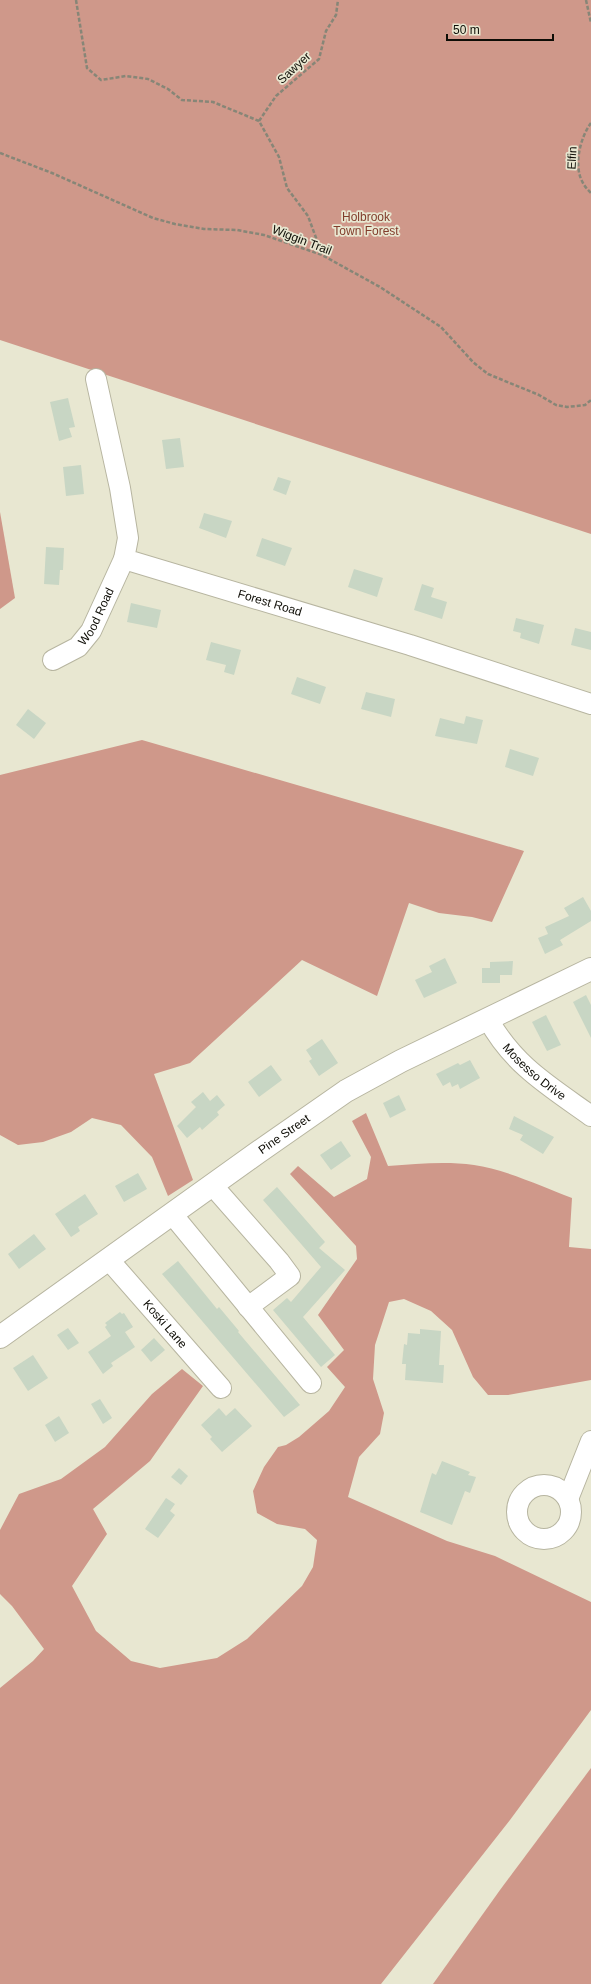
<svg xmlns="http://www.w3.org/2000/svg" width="591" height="1984" font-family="Arial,sans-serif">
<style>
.forest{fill:#cf988a}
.building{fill:#c8d6c4}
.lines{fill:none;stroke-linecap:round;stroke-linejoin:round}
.minor-casing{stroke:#b7b5a0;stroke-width:22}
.major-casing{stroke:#b7b5a0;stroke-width:24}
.path{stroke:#878677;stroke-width:2.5;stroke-dasharray:4 2;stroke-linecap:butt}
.minor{stroke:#fff;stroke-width:20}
.major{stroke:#fff;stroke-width:22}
.labels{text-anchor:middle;stroke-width:3.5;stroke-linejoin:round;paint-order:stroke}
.street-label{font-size:12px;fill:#0e0d06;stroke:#e8e7d1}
.park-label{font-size:12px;fill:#813c2b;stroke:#e8e7d1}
</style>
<rect width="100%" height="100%" fill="#e8e7d1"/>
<g class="forest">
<polygon points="0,0 591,0 591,534 0,340"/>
<polygon points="0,512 15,598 0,609"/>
<polygon points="142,740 524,851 492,922 472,917 439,913 409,903 377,996 302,960 190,1063 154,1074 193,1180 168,1196 152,1157 121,1125 92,1118 71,1132 43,1142 18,1145 0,1135 0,775"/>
<path d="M366,1113L388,1166C417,1164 445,1161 474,1165C504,1169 543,1187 572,1198L569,1247L591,1249V1380L508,1395H488L473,1377L452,1330L431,1311L404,1299L389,1302L375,1345L373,1379L384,1413L380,1434L359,1457L348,1497L447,1541L495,1556L591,1602V1710L510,1820L381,1984H0V1688L33,1661L44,1649L12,1606L0,1594V1530L19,1494L61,1479L105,1447L152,1394L182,1369L203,1386L150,1461L93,1509L107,1534L72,1586L96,1631L131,1661L160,1668L217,1658L247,1639L302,1586L313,1567L317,1540L305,1529L277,1524L257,1513L253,1491L264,1467L278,1447L286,1445L299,1437L329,1411L345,1387L327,1367L344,1350L318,1315L357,1259L356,1246L290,1174L298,1166L334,1197L367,1179L371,1157L352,1121Z"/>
<polygon points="591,1768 591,1984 433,1984 500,1890"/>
</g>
<g class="building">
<polygon points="68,398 75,427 69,428 72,437 59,441 50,402"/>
<polygon points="180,438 184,467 166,469 162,440"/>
<polygon points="81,465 84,494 66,496 63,467"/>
<polygon points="278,477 291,481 286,495 273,490"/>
<polygon points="204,513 232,521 226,538 199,528"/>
<polygon points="262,538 292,548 285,566 256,556"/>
<polygon points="46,547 64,548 63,570 60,570 59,585 44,584"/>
<polygon points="354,569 383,578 377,597 348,587"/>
<polygon points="422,584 434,588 431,597 447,602 442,619 414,610"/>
<polygon points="131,603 161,610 157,628 127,622"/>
<polygon points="516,618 544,625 539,644 520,638 521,633 513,631"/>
<polygon points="575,628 591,632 591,650 571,645"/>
<polygon points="211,642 241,650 234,675 224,672 226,665 206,660"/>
<polygon points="297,677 326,687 320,704 291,694"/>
<polygon points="366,692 395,699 391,717 361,709"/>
<polygon points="28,709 46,723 34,739 16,725"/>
<polygon points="466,716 483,720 477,744 435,736 440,718 464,724"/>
<polygon points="510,749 539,758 533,776 505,767"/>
<polygon points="583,897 591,911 591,921 560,940 563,945 545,954 538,938 548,934 545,927 569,916 564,908"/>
<polygon points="445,958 457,983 424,998 415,980 432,972 429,966"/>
<polygon points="513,961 512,975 500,975 500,983 482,983 482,968 490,968 490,962"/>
<polygon points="586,995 591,1005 591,1038 573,1002"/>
<polygon points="546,1015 561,1045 547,1051 532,1022"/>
<polygon points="322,1039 338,1063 319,1076 309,1061 312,1059 306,1050"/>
<polygon points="470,1060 480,1078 460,1089 458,1084 452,1087 450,1082 443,1086 436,1074 458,1063 460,1065"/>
<polygon points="271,1065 282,1080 259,1097 248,1082"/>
<polygon points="203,1092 210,1101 217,1095 225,1105 217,1112 219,1115 202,1130 200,1127 187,1138 177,1126 196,1107 191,1102"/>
<polygon points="399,1095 406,1110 390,1118 383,1103"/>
<polygon points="514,1116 554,1137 543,1154 520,1140 523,1135 509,1129"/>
<polygon points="341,1141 351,1156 331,1170 320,1155"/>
<polygon points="138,1173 147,1189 124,1202 115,1186"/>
<polygon points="277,1187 325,1242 319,1248 345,1270 303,1317 335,1355 321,1367 273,1310 287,1298 291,1302 321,1267 263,1200"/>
<polygon points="85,1194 98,1214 78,1227 80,1231 71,1237 55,1214"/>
<polygon points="34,1234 46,1249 19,1269 8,1254"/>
<polygon points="178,1261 217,1309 219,1307 239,1331 238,1332 300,1405 284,1417 162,1274"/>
<polygon points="120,1312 122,1314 124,1313 133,1327 125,1332 135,1347 111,1363 113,1366 103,1374 88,1352 111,1336 105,1327 107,1325 105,1323"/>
<polygon points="68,1328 79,1343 68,1350 57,1335"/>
<polygon points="420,1329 441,1331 439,1365 444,1365 443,1383 405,1380 406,1364 402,1364 404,1344 407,1345 408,1333 420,1334"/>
<polygon points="154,1338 165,1350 151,1362 141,1350"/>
<polygon points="33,1355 48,1378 28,1391 13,1368"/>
<polygon points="100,1399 112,1418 103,1424 91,1404"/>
<polygon points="219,1408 226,1416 235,1408 252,1426 222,1452 210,1439 212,1437 201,1425"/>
<polygon points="59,1416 69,1433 55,1442 45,1425"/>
<polygon points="442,1461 470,1472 468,1475 476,1477 470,1493 465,1491 452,1525 420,1512 432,1473 436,1475"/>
<polygon points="179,1468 188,1476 181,1485 171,1477"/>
<polygon points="166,1498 175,1504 170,1511 175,1515 158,1538 145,1529"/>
</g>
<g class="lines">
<defs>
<g id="minor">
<path id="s1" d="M96,379L120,488L128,538L124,559L410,645L591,704"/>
<path id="s2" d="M53,660L78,647L91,631L124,559"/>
<path id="s3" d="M488,1019C513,1065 549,1086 591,1116"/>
<polyline points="213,1186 279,1261 290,1276 248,1307"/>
<polyline points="172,1214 311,1383"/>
<path id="s4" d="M109,1260L221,1388"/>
<circle cx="544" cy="1512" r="27"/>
<polyline points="568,1499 591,1441"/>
</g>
<g id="major">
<path id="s5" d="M0,1337L257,1153L346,1091L401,1061L591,969"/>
</g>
</defs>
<use href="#minor" class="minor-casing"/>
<use href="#major" class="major-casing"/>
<g class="path">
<polyline points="76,0 87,68 101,80 126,76 148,79 168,89 182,100 213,102 259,121 279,157 287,188 308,216 322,254"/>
<polyline points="586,0 591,23"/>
<polyline points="259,121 276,96 319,59 326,31 336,15 338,0"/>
<path d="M591,123C580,138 573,166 583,183C585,187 588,190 591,193"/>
<polyline points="0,153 52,173 153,218 175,224 204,229 237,230 264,235 322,255 380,287 441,327 473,362 488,374 539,395 556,405 567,407 585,405 591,400"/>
</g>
<use href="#minor" class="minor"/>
<use href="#major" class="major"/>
</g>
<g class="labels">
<g class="street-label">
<text transform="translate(294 68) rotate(-43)" y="4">Sawyer</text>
<text transform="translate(572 158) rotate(-87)" y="4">Elfin</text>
<text transform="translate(302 240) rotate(21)" y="4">Wiggin Trail</text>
<text dy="4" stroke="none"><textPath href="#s1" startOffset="336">Forest Road</textPath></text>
<text dy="4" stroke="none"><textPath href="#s2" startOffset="64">Wood Road</textPath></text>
<text dy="4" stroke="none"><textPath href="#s3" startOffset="71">Mosesso Drive</textPath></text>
<text dy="4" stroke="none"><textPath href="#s5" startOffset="349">Pine Street</textPath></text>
<text dy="4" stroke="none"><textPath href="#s4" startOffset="85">Koski Lane</textPath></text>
</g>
<g class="park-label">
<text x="366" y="221">Holbrook<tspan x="366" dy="14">Town Forest</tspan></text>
</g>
</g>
<path d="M447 34v6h106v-6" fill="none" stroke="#0e0d06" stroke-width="2"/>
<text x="453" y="34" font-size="12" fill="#0e0d06" stroke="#e8e7d1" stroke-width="3" paint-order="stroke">50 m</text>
</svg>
